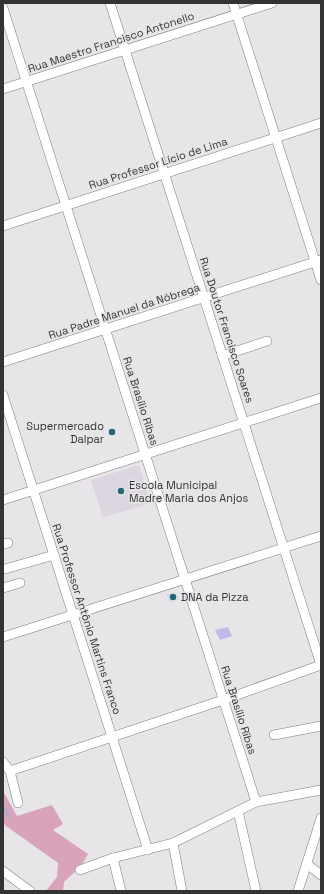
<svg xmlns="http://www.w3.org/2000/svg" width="324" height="894" font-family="'Space Grotesk',sans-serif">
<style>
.built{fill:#dcd6e0}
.forest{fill:#d9a4ba}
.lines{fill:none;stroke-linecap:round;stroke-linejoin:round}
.stream{stroke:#a0addc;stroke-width:2}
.building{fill:#c2b9eb}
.minor-casing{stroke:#7f7d80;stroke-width:10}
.minor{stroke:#fff;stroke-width:9}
.poi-dot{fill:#216977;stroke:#e7e5e8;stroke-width:1.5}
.labels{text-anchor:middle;stroke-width:3;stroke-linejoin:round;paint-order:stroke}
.street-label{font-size:11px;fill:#333334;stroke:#e7e5e8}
.poi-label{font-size:11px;fill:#333334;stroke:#e7e5e8;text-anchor:start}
</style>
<rect width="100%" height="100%" fill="#e7e5e8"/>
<polygon class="built" points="139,465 150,503 103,518 91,480"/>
<polygon class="forest" points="3,791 17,816 52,805 63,824 53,830 88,854 81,866 64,882 63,891 46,891 57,877 58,863 6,826 3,822"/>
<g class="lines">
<polyline class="stream" points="3,806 9,817"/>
</g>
<g class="building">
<polygon points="176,593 179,599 170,602 167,595"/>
<polygon points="228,627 232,636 220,640 215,630"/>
</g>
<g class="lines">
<defs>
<g id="minor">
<polyline points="110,3 321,665"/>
<polyline points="233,3 321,280"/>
<polyline points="3,8 256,802"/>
<polyline points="3,89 272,3"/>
<polyline points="3,226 321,123"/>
<polyline points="222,356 267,341"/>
<polyline points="3,362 321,260"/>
<polyline points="3,395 148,850"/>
<polyline points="3,500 321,398"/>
<polyline points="3,544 8,543"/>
<polyline points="5,569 54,555"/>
<polyline points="3,588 20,583"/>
<polyline points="3,637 321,536"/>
<polyline points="274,735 321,726"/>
<polyline points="3,762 10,771 18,803"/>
<polyline points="10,771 223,700 321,665"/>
<polyline points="238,811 256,891"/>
<polyline points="173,843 182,891"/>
<polyline points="113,858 121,891"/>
<polyline points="307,864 321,875"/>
<polyline points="80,870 113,858 173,843 256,802 321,790"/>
<polyline points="3,871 30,891"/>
<polyline points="298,891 321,818"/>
</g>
</defs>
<use href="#minor" class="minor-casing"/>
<use href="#minor" class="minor"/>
</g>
<g class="poi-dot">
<circle cx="112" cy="432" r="4"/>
<circle cx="121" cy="491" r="4"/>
<circle cx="173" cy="597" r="4"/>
</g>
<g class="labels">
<g class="street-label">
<text transform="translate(111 42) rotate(-18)" y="4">Rua Maestro Francisco Antonello</text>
<text transform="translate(158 163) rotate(-18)" y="4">Rua Professor Lício de Lima</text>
<text transform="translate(124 311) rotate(-18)" y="4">Rua Padre Manuel da Nóbrega</text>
<text transform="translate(227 330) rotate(72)" y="4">Rua Doutor Francisco Soares</text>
<text transform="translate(141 401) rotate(72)" y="4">Rua Brasílio Ribas</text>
<text transform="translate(87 619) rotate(72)" y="4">Rua Professor Antônio Martins Franco</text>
<text transform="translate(239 710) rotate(72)" y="4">Rua Brasílio Ribas</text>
</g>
<g class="poi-label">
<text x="104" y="430" text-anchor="end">Supermercado<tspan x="104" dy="13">Dalpar</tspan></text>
<text x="129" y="489">Escola Municipal<tspan x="129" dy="13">Madre Maria dos Anjos</tspan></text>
<text x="181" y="601">DNA da Pizza</text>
</g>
</g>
<rect width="324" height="894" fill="none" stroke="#333334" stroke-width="8"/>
</svg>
